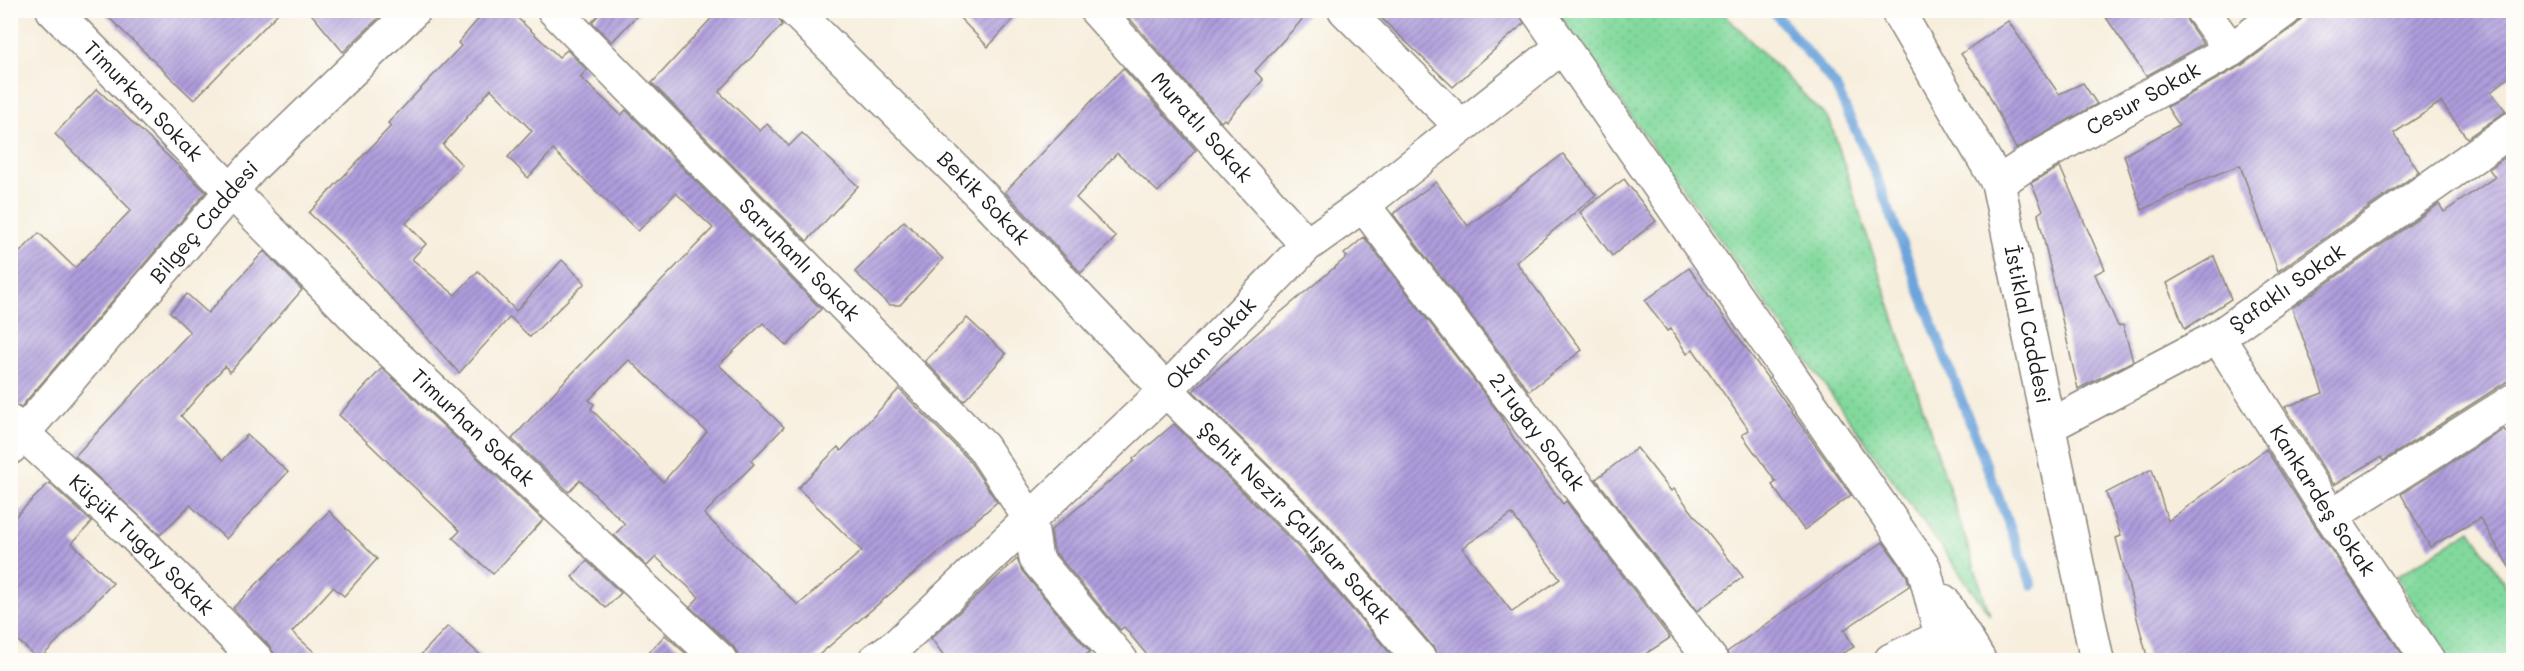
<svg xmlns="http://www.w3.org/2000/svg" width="2524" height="671" font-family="Mali,sans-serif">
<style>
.park{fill:url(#park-dots);stroke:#4f7a5c;stroke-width:1.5}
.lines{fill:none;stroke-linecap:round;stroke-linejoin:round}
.stream{stroke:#6da4db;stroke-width:10}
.building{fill:url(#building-hatch);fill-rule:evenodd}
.minor-casing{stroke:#8a857c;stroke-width:36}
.tertiary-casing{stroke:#8a857c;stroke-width:36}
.minor{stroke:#fff;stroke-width:33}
.tertiary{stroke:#fff;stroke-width:33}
.labels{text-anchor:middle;stroke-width:4.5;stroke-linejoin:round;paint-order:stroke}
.street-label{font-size:21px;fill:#1c1c1c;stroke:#fdfcf7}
</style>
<defs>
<pattern id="park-dots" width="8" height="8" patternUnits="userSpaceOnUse" patternTransform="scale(1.5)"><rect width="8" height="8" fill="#82d99d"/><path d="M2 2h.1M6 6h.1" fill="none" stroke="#70ba87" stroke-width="1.8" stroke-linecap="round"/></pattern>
<pattern id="building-hatch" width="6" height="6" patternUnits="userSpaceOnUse" patternTransform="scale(1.5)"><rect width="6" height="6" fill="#af9ddd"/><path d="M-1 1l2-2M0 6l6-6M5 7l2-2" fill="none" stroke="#8e7fb2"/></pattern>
</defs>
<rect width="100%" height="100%" fill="#fdfcf7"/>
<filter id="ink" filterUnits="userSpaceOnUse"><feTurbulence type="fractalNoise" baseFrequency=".0167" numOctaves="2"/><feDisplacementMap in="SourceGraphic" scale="12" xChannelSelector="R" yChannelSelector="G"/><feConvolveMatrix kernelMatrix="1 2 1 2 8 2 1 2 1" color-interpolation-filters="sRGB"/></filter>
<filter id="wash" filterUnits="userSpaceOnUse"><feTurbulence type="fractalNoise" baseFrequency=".008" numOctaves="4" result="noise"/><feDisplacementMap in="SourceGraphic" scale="24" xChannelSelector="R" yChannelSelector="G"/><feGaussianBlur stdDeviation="1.35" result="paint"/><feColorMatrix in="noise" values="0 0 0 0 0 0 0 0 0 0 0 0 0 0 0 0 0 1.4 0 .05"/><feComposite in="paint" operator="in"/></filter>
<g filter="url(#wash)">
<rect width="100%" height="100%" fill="#f7eedd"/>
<g class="park">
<polygon points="1555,11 1721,11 1830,121 1990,615"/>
<polygon points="2471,530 2513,598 2513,660 2448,660 2396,577"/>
</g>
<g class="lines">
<polyline class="stream" points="1772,10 1835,85 1875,173 2032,585"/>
</g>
<g id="blocks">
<g class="building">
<polygon points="101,10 281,10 194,100"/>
<polygon points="308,10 387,10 343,52"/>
<path d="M486,10H509L559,57L567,50L587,70L580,77L621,115L626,110L821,309L787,346L763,323L719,365L784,427L751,461L754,464L704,514L798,605L862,551L798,488L838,447L841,451L899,389L968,459L997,502L813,660H738V654L733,646L690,607L699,597L656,557L647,566L614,535L625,524L580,480L569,492L512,439L560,386L713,228L676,193L638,231L553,150L528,178L508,157L532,131L491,89L443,145L462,165L406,223L426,244L412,259L455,295L478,271L516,311L562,260L585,283L530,337L510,317L459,373L342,244L309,213L391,126L388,123L461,46L458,43ZM629,360L707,432L663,482L591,409L594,404L589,400Z"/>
<polygon points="603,10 642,10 612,42 592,22"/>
<polygon points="719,10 776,10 782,25 719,92 760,131 767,124 789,146 802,133 858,186 807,241 652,83"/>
<polygon points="952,10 1022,10 988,47"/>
<polygon points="1122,10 1311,10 1255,71 1263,80 1226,121 1224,119 1221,122"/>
<polygon points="1373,10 1518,10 1524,23 1453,87"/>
<polygon points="2101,10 2184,10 2187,21 2203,44 2146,76"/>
<polygon points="2303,10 2514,10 2514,73 2491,92 2506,111 2467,138 2441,102 2394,133 2419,172 2278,271 2240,165 2186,187 2186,189 2142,210 2124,155 2179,125 2167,107 2242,65 2296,25 2302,18"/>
<polygon points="2008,21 2059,94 2083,83 2097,104 2016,149 1986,89 1961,54"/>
<polygon points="1123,68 1196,150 1158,192 1117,153 1076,198 1116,237 1081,273 1005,192"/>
<polygon points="97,89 206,192 21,407 10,404 10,262 39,233 75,268 131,210 55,134"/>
<polygon points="2514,151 2514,377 2383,461 2381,457 2334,485 2285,407 2323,393 2292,308 2439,204 2444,212 2495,177 2489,169"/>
<polygon points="1563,154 1596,195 1516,262 1582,350 1529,391 1393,214 1436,182 1468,226"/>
<polygon points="2060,167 2105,269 2095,274 2118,326 2123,325 2133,361 2078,389 2038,214 2043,210 2031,183"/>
<polygon points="1624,179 1656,221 1612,256 1580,212"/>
<polygon points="904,221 943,259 900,305 889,305 855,272"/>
<path d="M1364,237L1499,413L1514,439L1563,504L1566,501L1670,638L1636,660H1438L1434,648L1326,522L1193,391L1275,317L1347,257L1344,254ZM1512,514L1560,579L1512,612L1462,548Z"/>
<polygon points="264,251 302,290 230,372 225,366 181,416 223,460 247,435 288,472 226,539 190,505 160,535 75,456 190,332 170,312 187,294 208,313"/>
<polygon points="2214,256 2231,299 2185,329 2167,283"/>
<polygon points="1689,268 1851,495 1804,530 1772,485 1776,482 1742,435 1749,430 1693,349 1687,354 1671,329 1667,331 1645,301"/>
<polygon points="967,318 1006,354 964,401 925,361"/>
<polygon points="382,368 543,520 493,574 453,538 460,531 339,415"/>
<polygon points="1174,424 1298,547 1396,660 1151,660 1124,627 1120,630 1054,551 1051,530 1134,461 1133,459"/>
<polygon points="2504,429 2514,445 2514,575 2480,518 2430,547 2401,494"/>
<polygon points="1637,448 1671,491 1674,489 1743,577 1697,611 1596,479"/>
<polygon points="2266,449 2315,526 2406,660 2148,660 2116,538 2121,536 2106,493 2152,469 2168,521"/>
<polygon points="49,483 92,522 72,543 113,583 39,660 10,633 10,522"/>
<polygon points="329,511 377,559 344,596 333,587 292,632 323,660 278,660 270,647 233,608"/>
<polygon points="1883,542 1907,576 1909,586 1844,630 1854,647 1830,660 1729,660 1727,652"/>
<polygon points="1017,559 1022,571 1090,652 1078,660 947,660 931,638"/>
<polygon points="587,561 621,593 606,608 572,577"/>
<polygon points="448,626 486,660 416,660"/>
<polygon points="665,635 693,660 642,660"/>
</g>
</g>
</g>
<g filter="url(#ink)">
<use href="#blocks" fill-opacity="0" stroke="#8a857c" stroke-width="1.5"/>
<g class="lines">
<defs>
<g id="minor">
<path id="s1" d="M53,10L365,327L720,660"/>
<path id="s2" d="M554,10L983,447L1030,519L1036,559L1121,660"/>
<path id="s3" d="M794,10L981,195L1166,390L1312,534L1420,660"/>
<path id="s4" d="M1096,10L1307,245"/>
<polyline points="1345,10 1461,126"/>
<polyline points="2202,10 2231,50"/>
<path id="s5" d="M1998,183L2025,165L2231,50L2285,10"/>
<path id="s6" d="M1363,205L1711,660"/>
<path id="s7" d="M2218,337L2331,516L2428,660"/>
<path id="s8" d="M10,422L132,533L257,660"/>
<path id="s9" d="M2049,426L2218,337L2514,128"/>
<polyline points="2331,516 2514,400"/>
<polyline points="1891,660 1941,637"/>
</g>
<g id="tertiary">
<polyline points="1537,10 1924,568 1947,660"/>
<path id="s10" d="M1897,10L1998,183L2097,660"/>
<path id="s11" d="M10,448L252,167L414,10"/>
<polyline points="1943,601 1979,660"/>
<path id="s12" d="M875,660L898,644L1166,390L1307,245L1363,205L1563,46"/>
</g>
</defs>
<use href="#minor" class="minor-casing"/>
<use href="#tertiary" class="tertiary-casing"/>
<use href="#minor" class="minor"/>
<use href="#tertiary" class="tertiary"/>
</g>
</g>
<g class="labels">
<g class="street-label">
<text dy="7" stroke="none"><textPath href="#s5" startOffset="168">Cesur Sokak</textPath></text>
<text dy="7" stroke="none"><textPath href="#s1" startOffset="128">Timurkan Sokak</textPath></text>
<text dy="7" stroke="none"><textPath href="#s4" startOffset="158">Muratlı Sokak</textPath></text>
<text dy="7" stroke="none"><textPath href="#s3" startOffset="267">Bekik Sokak</textPath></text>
<text dy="7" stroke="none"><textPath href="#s11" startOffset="298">Bilgeç Caddesi</textPath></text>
<text dy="7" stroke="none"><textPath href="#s2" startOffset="350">Saruhanlı Sokak</textPath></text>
<text dy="7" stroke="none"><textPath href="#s9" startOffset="276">Şafaklı Sokak</textPath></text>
<text dy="7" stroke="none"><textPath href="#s10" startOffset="345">İstiklal Caddesi</textPath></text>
<text dy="7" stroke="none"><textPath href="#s12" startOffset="462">Okan Sokak</textPath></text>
<text dy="7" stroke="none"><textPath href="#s1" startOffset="592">Timurhan Sokak</textPath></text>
<text dy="7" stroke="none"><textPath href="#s6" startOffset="286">2.Tugay Sokak</textPath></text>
<text dy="7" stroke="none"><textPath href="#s7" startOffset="194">Kankardeş Sokak</textPath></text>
<text dy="7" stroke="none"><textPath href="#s3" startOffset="717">Şehit Nezir Çalışlar Sokak</textPath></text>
<text dy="7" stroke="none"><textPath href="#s8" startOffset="180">Küçük Tugay Sokak</textPath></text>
</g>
</g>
<rect width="2524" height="671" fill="none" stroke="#fdfcf7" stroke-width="36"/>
</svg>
